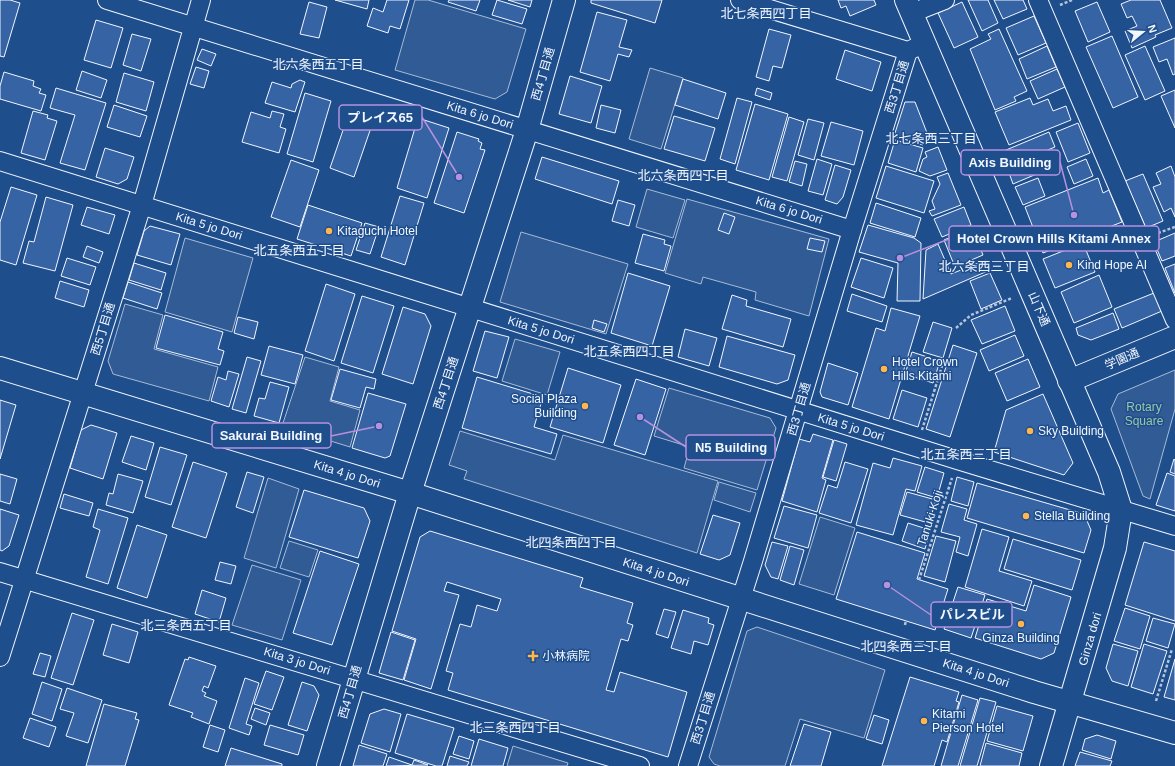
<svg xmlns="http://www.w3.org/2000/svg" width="1175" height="766" font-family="Arial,'Noto Sans JP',sans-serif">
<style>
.built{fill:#305b95;stroke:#a8bbd7}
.building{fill:#3563a3;stroke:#f2f6ff}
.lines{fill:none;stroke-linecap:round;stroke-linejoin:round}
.street-casing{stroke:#f2f6ff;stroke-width:20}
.secondary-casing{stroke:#f2f6ff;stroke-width:24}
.path{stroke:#b3c4dc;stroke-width:2.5;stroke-dasharray:3 2;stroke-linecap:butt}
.street{stroke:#1f4e8c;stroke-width:18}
.secondary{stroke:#1f4e8c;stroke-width:22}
.poi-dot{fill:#ffb74d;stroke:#1f4e8c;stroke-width:1.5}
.labels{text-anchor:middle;stroke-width:3;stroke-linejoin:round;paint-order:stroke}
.street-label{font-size:12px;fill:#f2f6ff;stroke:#1f4e8c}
.poi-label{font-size:12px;fill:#f2f6ff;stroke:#1f4e8c;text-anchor:start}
.park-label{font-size:12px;fill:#97c8a6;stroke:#1f4e8c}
.neighbourhood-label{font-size:13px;fill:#f2f6ff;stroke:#1f4e8c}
.leader{fill:none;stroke:#b691df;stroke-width:1.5}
.callout-dot{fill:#b691df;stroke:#1f4e8c;stroke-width:1.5}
.callout{fill:#1f4e8c;stroke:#b691df;stroke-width:1.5}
.callout-label{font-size:13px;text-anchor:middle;font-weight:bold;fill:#f2f6ff}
</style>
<rect width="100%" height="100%" fill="#1f4e8c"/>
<g class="built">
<polygon points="415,0 428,0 526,29 507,92 495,99 395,70"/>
<polygon points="650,68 683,78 661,149 629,139"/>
<polygon points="647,189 685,200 673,238 636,227"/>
<polygon points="687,199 829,239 809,316 755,300 756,292 703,277 701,284 665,273"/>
<polygon points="521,232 628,264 606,334 500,302"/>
<polygon points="185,238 253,258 232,332 165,312"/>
<polygon points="125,304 163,315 154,349 218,367 209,401 113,374 108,361"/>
<polygon points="515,339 560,352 547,395 502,381"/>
<polygon points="305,357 339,367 330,401 360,410 350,447 282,426"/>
<polygon points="1175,370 1175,409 1150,499 1143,496 1111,409 1118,394"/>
<polygon points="669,388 770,418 776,428 757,490 684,468 690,447 654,436"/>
<polygon points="460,431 555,460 563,435 718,481 697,553 464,479 467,471 449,465"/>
<polygon points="268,478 299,489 276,568 244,558"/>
<polygon points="719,482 756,493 750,512 714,500"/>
<polygon points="820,517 855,528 834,595 799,584"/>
<polygon points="289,541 318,550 309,577 280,568"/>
<polygon points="252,565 301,580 282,640 232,625"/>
<polygon points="757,627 885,670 864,738 800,719 785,766 720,766 714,764 709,757 747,631"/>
<polygon points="513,746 568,763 567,766 507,766"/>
</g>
<g class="building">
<polygon points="0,0 10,0 20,3 4,57 0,56"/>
<polygon points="335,0 369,0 367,9"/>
<polygon points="387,0 409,0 400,29 390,26 388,33 367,26 373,8 383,12"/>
<polygon points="449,0 480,0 476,11 448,2"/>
<polygon points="497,0 527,9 522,24 492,15"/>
<polygon points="508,0 532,0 530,7"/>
<polygon points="591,0 662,0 655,23 591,3"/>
<polygon points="838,0 874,0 876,5 850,16 846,6 841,8"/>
<polygon points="968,0 988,0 998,23 982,31"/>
<polygon points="994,0 1023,0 1027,9 1003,19"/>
<polygon points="1131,0 1160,0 1172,28 1155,35 1156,37 1132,48 1125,31 1137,26 1132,16 1127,18 1121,4"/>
<polygon points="309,2 327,7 319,38 300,34"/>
<polygon points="962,2 978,37 954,48 938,13"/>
<polygon points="1097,2 1110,32 1088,42 1075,11"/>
<polygon points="597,12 627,20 619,47 632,50 629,57 618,54 610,81 580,72"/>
<polygon points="1034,16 1046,43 1018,55 1006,28"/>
<polygon points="96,20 123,28 111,68 84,60"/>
<polygon points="769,29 791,35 782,68 773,66 769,81 756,77"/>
<polygon points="999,29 1027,91 1014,97 1016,101 995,110 970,49 991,39 988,34"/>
<polygon points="132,34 151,39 141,71 123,65"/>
<polygon points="1112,36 1138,97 1113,108 1086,47"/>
<polygon points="1175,38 1175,74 1173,75 1167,59 1159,62 1153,47"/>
<polygon points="1047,46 1056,67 1027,79 1019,59"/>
<polygon points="1145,46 1165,91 1145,100 1125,55"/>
<polygon points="202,49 216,54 211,66 197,60"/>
<polygon points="845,50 881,62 872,91 836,79"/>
<polygon points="196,67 209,71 204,88 190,84"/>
<polygon points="1057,69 1065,87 1038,99 1030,81"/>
<polygon points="82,71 107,80 101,98 76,90"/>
<polygon points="4,72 34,81 33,86 41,89 39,93 46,95 41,111 0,99 0,86"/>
<polygon points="124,73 154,82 146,111 116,102"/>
<polygon points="570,76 602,86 591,123 559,114"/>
<polygon points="683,79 726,93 718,119 675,105"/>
<polygon points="300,80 305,82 295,112 265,103 272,82 291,88 292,84"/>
<polygon points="56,88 106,103 85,170 60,163 75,115 50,108"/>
<polygon points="757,88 772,93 770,100 755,95"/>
<polygon points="1175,90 1175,128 1161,96"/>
<polygon points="305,93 331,101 313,162 287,154"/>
<polygon points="737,98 752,102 735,164 720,159"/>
<polygon points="1030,98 1033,105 1048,99 1053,111 1066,106 1071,120 1009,145 995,112"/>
<polygon points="905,102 915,102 929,138 924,139 923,145 894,136"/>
<polygon points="755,104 788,114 769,180 736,170"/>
<polygon points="114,105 147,116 140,137 107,127"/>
<polygon points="601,105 621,110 615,133 596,128"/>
<polygon points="351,107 375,116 354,177 330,168"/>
<polygon points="33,111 48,115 47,118 57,121 45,160 21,153"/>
<polygon points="272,111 284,114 280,127 286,129 279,153 242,142 251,112 270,118"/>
<polygon points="674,116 715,128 705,161 664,149"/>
<polygon points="789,117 804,122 787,181 772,177"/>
<polygon points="418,118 449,128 427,198 397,188"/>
<polygon points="808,119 824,123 814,160 798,155"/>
<polygon points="831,122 863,131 854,165 821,156"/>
<polygon points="1078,123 1090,153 1068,162 1056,132"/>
<polygon points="457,132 479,139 478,141 482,143 480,149 485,150 464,213 434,203"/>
<polygon points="1049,132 1055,147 1005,168 999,153"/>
<polygon points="895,140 923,148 916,172 888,163"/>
<polygon points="938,147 947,170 930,176 919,171 923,159 927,157 925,152"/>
<polygon points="105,148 134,157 127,179 118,184 96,177"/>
<polygon points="542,157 619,181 612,204 535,179"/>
<polygon points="817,159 832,164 823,195 808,191"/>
<polygon points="1036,159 1040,167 1044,166 1046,170 1013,184 1008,170"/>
<polygon points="1086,159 1093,176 1074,184 1067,167"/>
<polygon points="291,160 319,170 300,227 271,217"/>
<polygon points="795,161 807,164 802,186 789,182"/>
<polygon points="835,165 851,170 843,197 837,204 825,200"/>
<polygon points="886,166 934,181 924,213 876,198"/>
<polygon points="1171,166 1175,177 1175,217 1171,208 1164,212 1153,187 1161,184 1156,173"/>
<polygon points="948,173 961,205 932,216 929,211 935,209 932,201 940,184 937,177"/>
<polygon points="1143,174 1163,221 1146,228 1125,181"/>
<polygon points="1038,178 1045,196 1023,205 1015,187"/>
<polygon points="1098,178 1103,193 1109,190 1122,222 1043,253 1025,207"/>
<polygon points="11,187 37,195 16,265 0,260 0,222"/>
<polygon points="400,196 424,203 405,265 381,257"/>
<polygon points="46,197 73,205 55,271 23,263 29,241 34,242"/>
<polygon points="618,200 635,205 629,226 612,221"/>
<polygon points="876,203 921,218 915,237 870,223"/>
<polygon points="308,205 362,223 351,256 297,239"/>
<polygon points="87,207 115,215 109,234 81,225"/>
<polygon points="964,207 971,225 942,237 934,219"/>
<polygon points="724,213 735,217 729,234 718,230"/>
<polygon points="365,223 379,227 370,254 356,250"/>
<polygon points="868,225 914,238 921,243 920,301 897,301 898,263 859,252"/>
<polygon points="150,226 180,234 171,265 137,255 144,231"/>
<polygon points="972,228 983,255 955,267 944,240"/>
<polygon points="1175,233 1175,256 1162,261 1154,242"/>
<polygon points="643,234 665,240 664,244 671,246 664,271 635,263"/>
<polygon points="810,238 825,241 822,252 807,249"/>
<polygon points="1083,243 1095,272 1055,288 1043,259"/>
<polygon points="938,244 951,274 986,260 990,270 923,299 926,250"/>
<polygon points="87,246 103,252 99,263 83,257"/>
<polygon points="67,258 96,267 90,285 61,276"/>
<polygon points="861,258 893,268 884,298 851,287"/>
<polygon points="134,263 166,273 161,290 129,280"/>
<polygon points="1175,264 1175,293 1165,268"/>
<polygon points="628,273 670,286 652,346 611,333"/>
<polygon points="990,273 1002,300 981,309 970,281"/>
<polygon points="1099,275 1112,307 1074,323 1061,292"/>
<polygon points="60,281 89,290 84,307 55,298"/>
<polygon points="128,282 162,293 157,309 123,298"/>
<polygon points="326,284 355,294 334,361 305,351"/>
<polygon points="1154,293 1162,311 1122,328 1114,309"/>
<polygon points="852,294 887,306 882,322 847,311"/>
<polygon points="732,295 747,300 746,306 791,319 783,347 722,329"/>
<polygon points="362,296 394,306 373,373 341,363"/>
<polygon points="1005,306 1015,331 982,344 971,320"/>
<polygon points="403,307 425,314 431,326 413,384 382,374"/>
<polygon points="891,308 920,316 889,419 852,407 876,328 885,331"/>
<polygon points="1113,313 1119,329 1091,340 1078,335 1076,328"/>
<polygon points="165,315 223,332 218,349 224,351 220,365 156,348"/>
<polygon points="238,317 258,322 254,339 234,333"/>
<polygon points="594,320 607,324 604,332 592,328"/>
<polygon points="933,322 952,328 943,358 923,352"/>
<polygon points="685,329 717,338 709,366 678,357"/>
<polygon points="485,331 509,337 497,378 473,371"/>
<polygon points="1015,335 1024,356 989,371 980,350"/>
<polygon points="727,336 795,355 788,380 777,384 719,367"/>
<polygon points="953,345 977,353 950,437 926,429"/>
<polygon points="269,346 303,355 295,384 261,375"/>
<polygon points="912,352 940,361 933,383 905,374"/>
<polygon points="247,357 261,361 246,413 232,409"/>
<polygon points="1028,359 1040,387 1007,401 995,373"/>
<polygon points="828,363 858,373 848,405 822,397 820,392"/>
<polygon points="568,368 621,385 603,443 550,427"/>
<polygon points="340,369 376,379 374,389 366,387 360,408 331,400"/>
<polygon points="228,371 239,374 229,407 211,401 218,377 226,380"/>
<polygon points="477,377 543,397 534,427 557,434 551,454 462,428"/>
<polygon points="636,379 666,389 645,455 614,445"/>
<polygon points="270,382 289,387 279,423 254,416 259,398 265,399"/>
<polygon points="902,390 927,398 918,427 893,419"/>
<polygon points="368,393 406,404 390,456 385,458 352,448"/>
<polygon points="1043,394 1073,463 1064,475 994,452 1006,410"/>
<polygon points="0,400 16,405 0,459"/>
<polygon points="91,425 117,433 103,479 70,468 81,430"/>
<polygon points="813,434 833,440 822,478 826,480 817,512 782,501 799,439 810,442"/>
<polygon points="131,436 154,443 146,470 122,462"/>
<polygon points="834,440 847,444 836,481 823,477"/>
<polygon points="160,447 187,455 171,505 145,497"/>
<polygon points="893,458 922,466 915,491 906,489 893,535 856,525 873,463 890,468"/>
<polygon points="1174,459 1175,460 1175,474 1170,472"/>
<polygon points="193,462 227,473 206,538 172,527"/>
<polygon points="845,462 868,469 851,523 819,513 828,485 837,488"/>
<polygon points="925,467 944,473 937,498 917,492"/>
<polygon points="247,472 264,477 253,513 236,507"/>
<polygon points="1167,473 1175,476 1175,511 1156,505"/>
<polygon points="0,474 17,479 10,504 0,501"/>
<polygon points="118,474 143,481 133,513 106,505 109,493 113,494"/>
<polygon points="957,477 974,482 968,506 951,501"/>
<polygon points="977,483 1084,514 1091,530 1084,553 967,518"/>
<polygon points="304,490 364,508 370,521 358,558 289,537"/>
<polygon points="907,492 936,500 929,523 900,515"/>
<polygon points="64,494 93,503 89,516 60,508"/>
<polygon points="949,504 967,509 964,520 977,524 968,556 956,552 960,537 941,532"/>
<polygon points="784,506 817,515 808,548 774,538"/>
<polygon points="0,509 19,515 9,546 2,551 0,550"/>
<polygon points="98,509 128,518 108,584 86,577 100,530 93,527"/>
<polygon points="713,515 740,523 730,555 719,560 700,554"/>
<polygon points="908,523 930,530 925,549 902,541"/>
<polygon points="137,525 167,535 147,598 117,588"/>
<polygon points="982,529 1009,537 999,571 1032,581 1024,606 965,587"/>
<polygon points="430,531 583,578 580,587 633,603 627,623 633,625 628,641 621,639 606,690 614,692 620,672 687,692 668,757 448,690 453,673 446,671 460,624 471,627 477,605 497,611 501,599 447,582 444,591 459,595 431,689 404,680 416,639 392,631 420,537"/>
<polygon points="857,532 925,553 917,579 948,589 935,630 836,599"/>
<polygon points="936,536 956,541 945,582 924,576"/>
<polygon points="1013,539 1081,560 1072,590 1004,569"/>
<polygon points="772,542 788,546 778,579 771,577 765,565"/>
<polygon points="1144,542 1175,551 1175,621 1125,605"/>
<polygon points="790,546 804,550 794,585 780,580"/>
<polygon points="320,551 359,564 332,645 293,633"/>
<polygon points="220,562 236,566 231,584 215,580"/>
<polygon points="1034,585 1071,597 1054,653 1041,659 975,638 987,599 1026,611"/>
<polygon points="958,587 985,595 971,638 944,629"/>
<polygon points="202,590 226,598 219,622 195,614"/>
<polygon points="1125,608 1150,616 1140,649 1114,641"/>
<polygon points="664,609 676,612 668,638 656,634"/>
<polygon points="683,610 709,618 708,623 714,625 708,645 694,641 691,654 671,648"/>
<polygon points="72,613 94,620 73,685 51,678"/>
<polygon points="1153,618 1175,624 1168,648 1146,641"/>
<polygon points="112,624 138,632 129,663 103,655"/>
<polygon points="391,632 415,640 403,680 379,673"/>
<polygon points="1113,644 1138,651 1128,686 1112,681 1106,668"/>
<polygon points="1144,644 1167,651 1153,694 1131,687"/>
<polygon points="40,653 51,656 45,677 33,674"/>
<polygon points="189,657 216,666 208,688 204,686 202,691 206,693 204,696 217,701 209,724 191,717 193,713 169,705 185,659 188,660"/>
<polygon points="1175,659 1175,700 1164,697"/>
<polygon points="266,671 284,677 272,710 254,704"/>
<polygon points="910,677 959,692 956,701 959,702 947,742 942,740 934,766 882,766"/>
<polygon points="245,678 259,683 246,724 252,726 249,735 229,728"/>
<polygon points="42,682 62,689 52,721 32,714"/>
<polygon points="302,682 314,686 319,695 307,731 288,725"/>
<polygon points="67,688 102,700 88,743 66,736 74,713 60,709"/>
<polygon points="962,695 978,700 958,766 941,766"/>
<polygon points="980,698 996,702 977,766 960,766"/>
<polygon points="104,704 137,713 135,719 139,720 125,766 86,766"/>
<polygon points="997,706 1033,716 1023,751 987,741"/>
<polygon points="255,708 270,713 266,725 251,719"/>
<polygon points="384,709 401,714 390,752 361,743 370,714"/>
<polygon points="407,714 454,728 442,766 436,766 395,753"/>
<polygon points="874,715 889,720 882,744 866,739"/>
<polygon points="30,718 56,727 49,747 23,738"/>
<polygon points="804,724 831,732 821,766 790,766"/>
<polygon points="210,725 225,730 218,752 203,747"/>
<polygon points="270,725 304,735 298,755 264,745"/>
<polygon points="1097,735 1116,741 1111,759 1082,750 1085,739"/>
<polygon points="459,736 474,741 469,759 453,754"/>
<polygon points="479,739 508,748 503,766 471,766"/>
<polygon points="986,743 1022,753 1019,766 980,766"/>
<polygon points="359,745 387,754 383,766 353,766"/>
<polygon points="231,748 282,764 282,766 225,766"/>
<polygon points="1080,752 1112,761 1110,766 1075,766"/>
<polygon points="450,756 469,762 467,766 447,766"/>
<polygon points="389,757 412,765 414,760 428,765 386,766"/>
</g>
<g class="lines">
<defs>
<g id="street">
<polyline points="107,0 852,230"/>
<polyline points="740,0 908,51 919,46"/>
<polyline points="1038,0 1175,320"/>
<polyline points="912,13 945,0"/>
<polyline points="0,161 957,460 1175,526"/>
<polyline points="0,572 640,766"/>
<polyline points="0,657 142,205 201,0"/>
<polyline points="688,766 753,561 852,230 908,51"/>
</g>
<g id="secondary">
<polyline points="906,0 1109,472 1121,510 1115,548 1051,766"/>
<polyline points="0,368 410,493 1034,692 1175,733"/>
<polyline points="1069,381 1175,337"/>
<polyline points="328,766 410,493 527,130 564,0"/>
</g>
</defs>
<use href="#street" class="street-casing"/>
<use href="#secondary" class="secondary-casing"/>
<g class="path">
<polyline points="1060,5 1072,0"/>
<polyline points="1158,233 1175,227"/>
<polyline points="956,328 971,315 1012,298"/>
<polyline points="922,430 943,363"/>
<polyline points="919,580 952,478"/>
<polyline points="905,625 906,620"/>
<polyline points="1156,701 1172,649"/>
</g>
<use href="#street" class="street"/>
<use href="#secondary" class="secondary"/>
</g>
<g class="poi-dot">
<circle cx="329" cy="231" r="4"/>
<circle cx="1069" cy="265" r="4"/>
<circle cx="884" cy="369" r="4"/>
<circle cx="585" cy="406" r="4"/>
<circle cx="1030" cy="431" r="4"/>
<circle cx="1026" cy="516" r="4"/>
<circle cx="1021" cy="624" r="4"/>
<path d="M531 650h4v4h4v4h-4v4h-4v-4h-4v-4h4z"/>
<circle cx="924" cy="721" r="4"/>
</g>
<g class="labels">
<g class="street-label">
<text transform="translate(543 74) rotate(-74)" y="4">西4丁目通</text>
<text transform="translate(897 87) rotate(-73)" y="4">西3丁目通</text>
<text transform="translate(480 115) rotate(17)" y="4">Kita 6 jo Dori</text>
<text transform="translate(789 210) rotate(17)" y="4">Kita 6 jo Dori</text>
<text transform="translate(209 226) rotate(17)" y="4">Kita 5 jo Dori</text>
<text transform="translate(1039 309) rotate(67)" y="4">山下通</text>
<text transform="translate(103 329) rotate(-73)" y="4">西5丁目通</text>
<text transform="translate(541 330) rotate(17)" y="4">Kita 5 jo Dori</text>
<text transform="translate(1122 359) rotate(-23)" y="4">学園通</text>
<text transform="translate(446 383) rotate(-72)" y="4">西4丁目通</text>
<text transform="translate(799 409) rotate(-74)" y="4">西3丁目通</text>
<text transform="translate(851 427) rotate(17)" y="4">Kita 5 jo Dori</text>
<text transform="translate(347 474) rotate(17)" y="4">Kita 4 jo Dori</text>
<text transform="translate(930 518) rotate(-72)" y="4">Tanuki Koji</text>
<text transform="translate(656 572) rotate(18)" y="4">Kita 4 jo Dori</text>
<text transform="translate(1090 639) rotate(-74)" y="4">Ginza dori</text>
<text transform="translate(297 661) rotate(17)" y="4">Kita 3 jo Dori</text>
<text transform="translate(976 673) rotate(18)" y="4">Kita 4 jo Dori</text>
<text transform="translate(350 692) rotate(-74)" y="4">西4丁目通</text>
<text transform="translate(703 718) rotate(-73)" y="4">西3丁目通</text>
</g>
<g class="poi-label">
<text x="337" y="235">Kitaguchi Hotel</text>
<text x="1077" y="269">Kind Hope AI</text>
<text x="892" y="366">Hotel Crown<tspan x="892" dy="14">Hills Kitami</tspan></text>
<text x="577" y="403" text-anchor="end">Social Plaza<tspan x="577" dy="14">Building</tspan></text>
<text x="1038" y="435">Sky Building</text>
<text x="1034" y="520">Stella Building</text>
<text x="1021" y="642" text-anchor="middle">Ginza Building</text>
<text x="542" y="660">小林病院</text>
<text x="932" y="718">Kitami<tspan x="932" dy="14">Pierson Hotel</tspan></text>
</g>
<g class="park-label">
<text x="1144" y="411">Rotary<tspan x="1144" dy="14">Square</tspan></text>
</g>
<g class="neighbourhood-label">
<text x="766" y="18">北七条西四丁目</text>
<text x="318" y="69">北六条西五丁目</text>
<text x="931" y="143">北七条西三丁目</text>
<text x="683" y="180">北六条西四丁目</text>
<text x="299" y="255">北五条西五丁目</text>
<text x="984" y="271">北六条西三丁目</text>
<text x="629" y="356">北五条西四丁目</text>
<text x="966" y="459">北五条西三丁目</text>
<text x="571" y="547">北四条西四丁目</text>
<text x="186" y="630">北三条西五丁目</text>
<text x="906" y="651">北四条西三丁目</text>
<text x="515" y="732">北三条西四丁目</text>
</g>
</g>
<path class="leader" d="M459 177L422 117M1074 215L1060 162M900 258L949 239M379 426L331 436M640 417L686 447M887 585L931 615"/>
<g class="callout-dot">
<circle cx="459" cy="177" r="4"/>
<circle cx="1074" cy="215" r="4"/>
<circle cx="900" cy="258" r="4"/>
<circle cx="379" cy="426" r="4"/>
<circle cx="640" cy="417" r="4"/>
<circle cx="887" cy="585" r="4"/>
</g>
<g class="callout">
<rect x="339" y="105" width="83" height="25" rx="4"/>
<rect x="961" y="150" width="99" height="25" rx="4"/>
<rect x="949" y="226" width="210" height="25" rx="4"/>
<rect x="212" y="423" width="119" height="25" rx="4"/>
<rect x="686" y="435" width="89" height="25" rx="4"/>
<rect x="931" y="602" width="81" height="25" rx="4"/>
</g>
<g class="callout-label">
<text x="380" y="122">プレイス65</text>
<text x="1010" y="167">Axis Building</text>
<text x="1054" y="243">Hotel Crown Hills Kitami Annex</text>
<text x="271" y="440">Sakurai Building</text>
<text x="731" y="452">N5 Building</text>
<text x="972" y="619">パレスビル</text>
</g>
<g transform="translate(1143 32) rotate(72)" stroke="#1f4e8c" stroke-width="3" paint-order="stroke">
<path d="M0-3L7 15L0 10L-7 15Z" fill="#f2f6ff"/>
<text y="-6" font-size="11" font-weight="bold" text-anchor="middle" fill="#f2f6ff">N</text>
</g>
</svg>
